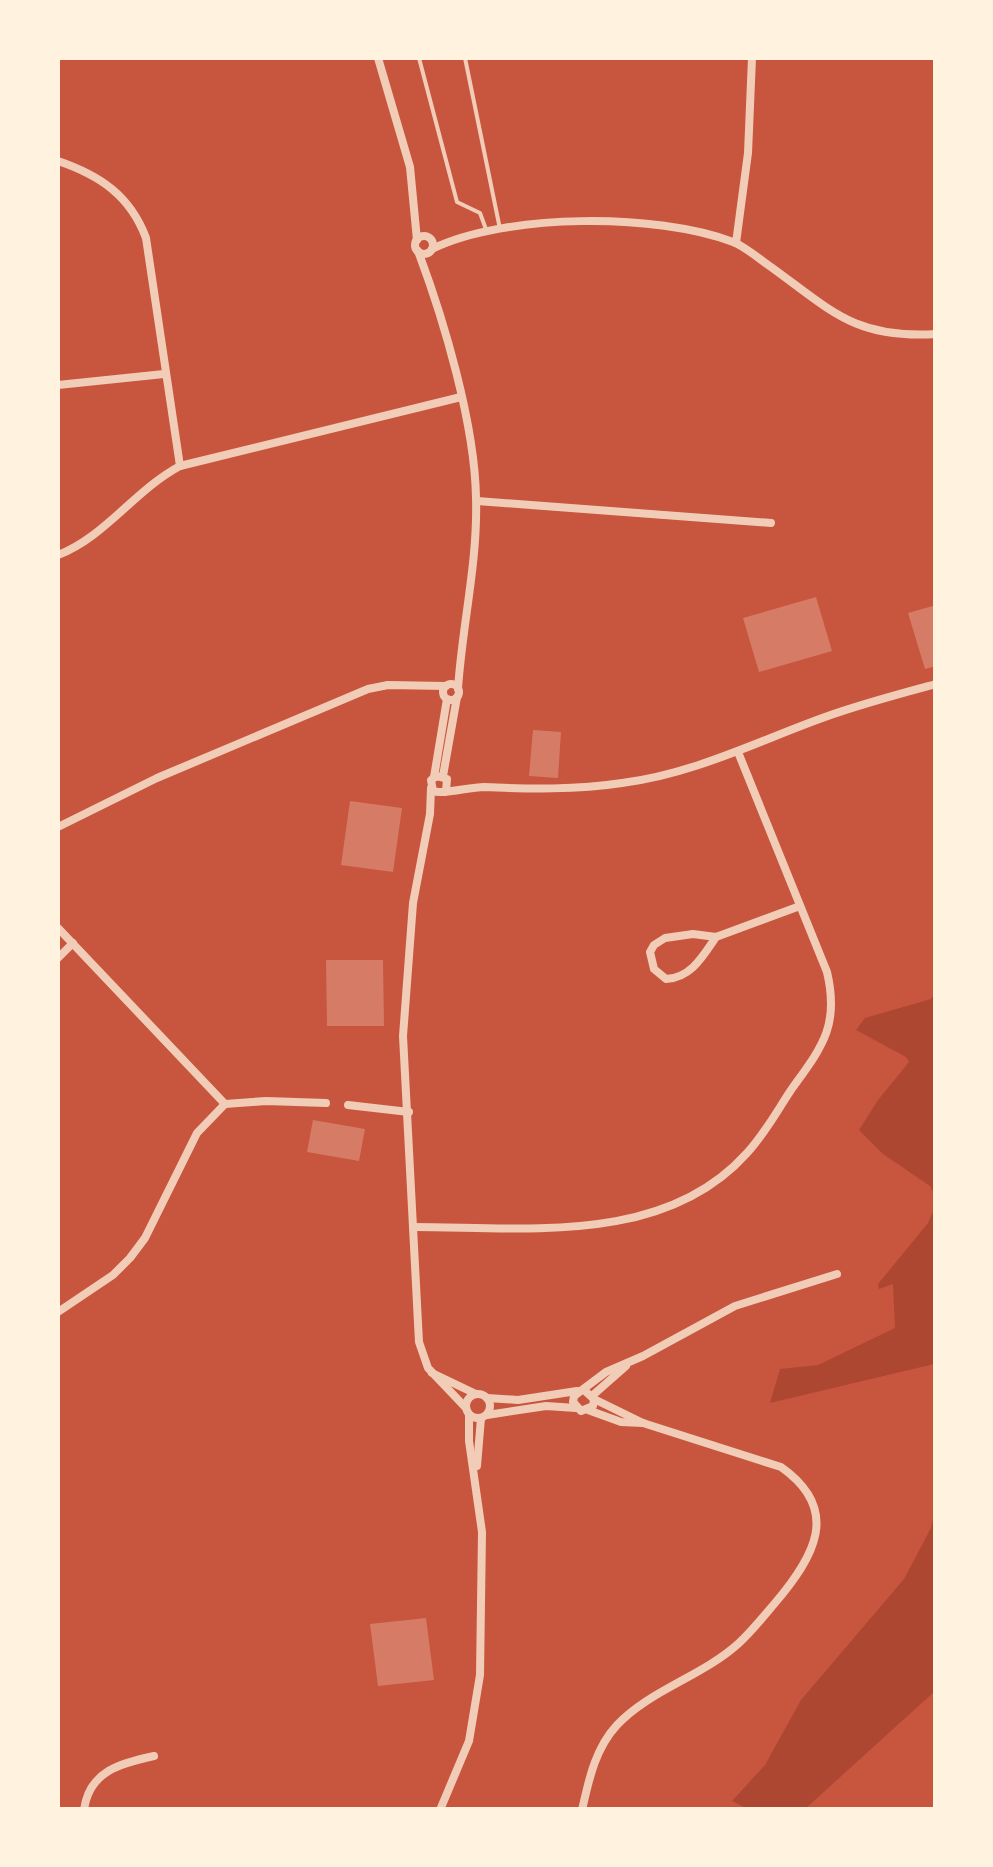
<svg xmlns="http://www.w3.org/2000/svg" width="993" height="1867" font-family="Overpass,sans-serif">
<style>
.green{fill:#ae4732}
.building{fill:#d67c66}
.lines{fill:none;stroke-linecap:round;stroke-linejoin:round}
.service{stroke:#f1ccb7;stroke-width:4}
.minor{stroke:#f1ccb7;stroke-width:8}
</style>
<rect width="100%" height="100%" fill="#c8553d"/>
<g class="green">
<polygon points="935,993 935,1195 930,1186 883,1154 859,1130 878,1100 909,1062 906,1057 856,1030 865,1018 931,999"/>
<polygon points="935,1207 935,1371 934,1364 770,1403 780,1369 818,1365 895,1328 893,1284 879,1289 878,1284 928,1223"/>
<polygon points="935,1509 935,1691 805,1809 748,1809 732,1801 765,1765 801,1700 904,1579 931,1528"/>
</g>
<g class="building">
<polygon points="816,597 832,651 759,672 743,618"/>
<polygon points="936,605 936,666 925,669 908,613"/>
<polygon points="533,730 561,732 558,778 529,776"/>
<polygon points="350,801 402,808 393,872 341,865"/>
<polygon points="326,960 383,960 384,1026 327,1026"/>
<polygon points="313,1120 365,1129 359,1161 307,1152"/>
<polygon points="426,1618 434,1680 378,1686 370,1624"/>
</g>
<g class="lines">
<g class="service">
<polyline points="419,58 457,202 480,213 487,232"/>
<polyline points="465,58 500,229"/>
</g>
<g class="minor">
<polyline points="378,58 410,167 417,240"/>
<path d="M58,161C99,175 130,195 146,238L180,466"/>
<circle cx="424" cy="245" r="9"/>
<polyline points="736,243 748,153 752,58"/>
<path d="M432,249C506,213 657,213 733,242C746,247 759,259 771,267C832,311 855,339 936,334"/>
<path d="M418,251C444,320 475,425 476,498C478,562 462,626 458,689"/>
<polyline points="58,385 164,374"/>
<polyline points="477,501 771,523"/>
<path d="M58,555C105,537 135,490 180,466L461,397"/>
<circle cx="451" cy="692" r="8"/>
<polyline points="443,776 457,697"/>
<polyline points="434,777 447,699"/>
<polyline points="431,788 430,814 413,903 403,1036 419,1342 428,1368 466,1408"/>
<path d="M446,791L447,779L437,776L431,780L433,791C442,795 469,787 484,787C530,789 576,790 622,783C694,774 758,741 825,717C861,704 899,694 936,684"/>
<polyline points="58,827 157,778 368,689 388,685 446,686"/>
<polyline points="58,928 225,1104"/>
<path d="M716,937C703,956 691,978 666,979L654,969L650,952L654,945L665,938L693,934L716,937L800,906"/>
<polyline points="58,958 73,943"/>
<polyline points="225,1104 266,1101 326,1103"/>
<polyline points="348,1105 409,1112"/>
<path d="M413,1227C525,1227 664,1246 747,1153C764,1135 777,1111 791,1090C821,1048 840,1027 827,972L738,752"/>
<polyline points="58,1312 113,1275 130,1258 145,1238 197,1133 225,1104"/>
<polyline points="432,1373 476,1394"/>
<polyline points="584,1390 594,1399 593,1406 581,1411 573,1402 574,1396 606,1372 643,1356 735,1306 837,1274"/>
<circle cx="478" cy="1406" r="12"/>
<polyline points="593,1395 626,1366"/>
<polyline points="487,1398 518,1400 577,1391"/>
<polyline points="588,1410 621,1422 643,1423"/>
<polyline points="487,1415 546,1406 576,1408"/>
<polyline points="477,1466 481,1418"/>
<path d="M84,1810C89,1771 121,1763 154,1756"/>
<polyline points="440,1810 469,1741 480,1675 482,1532 469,1441 469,1415"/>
<path d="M582,1810C589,1779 595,1749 617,1725C650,1690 703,1676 739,1643C752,1631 764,1616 775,1603C814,1557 842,1510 781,1467L643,1423L594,1399"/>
</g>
</g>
<rect width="993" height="1867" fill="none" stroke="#fff3e0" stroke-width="120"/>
</svg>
